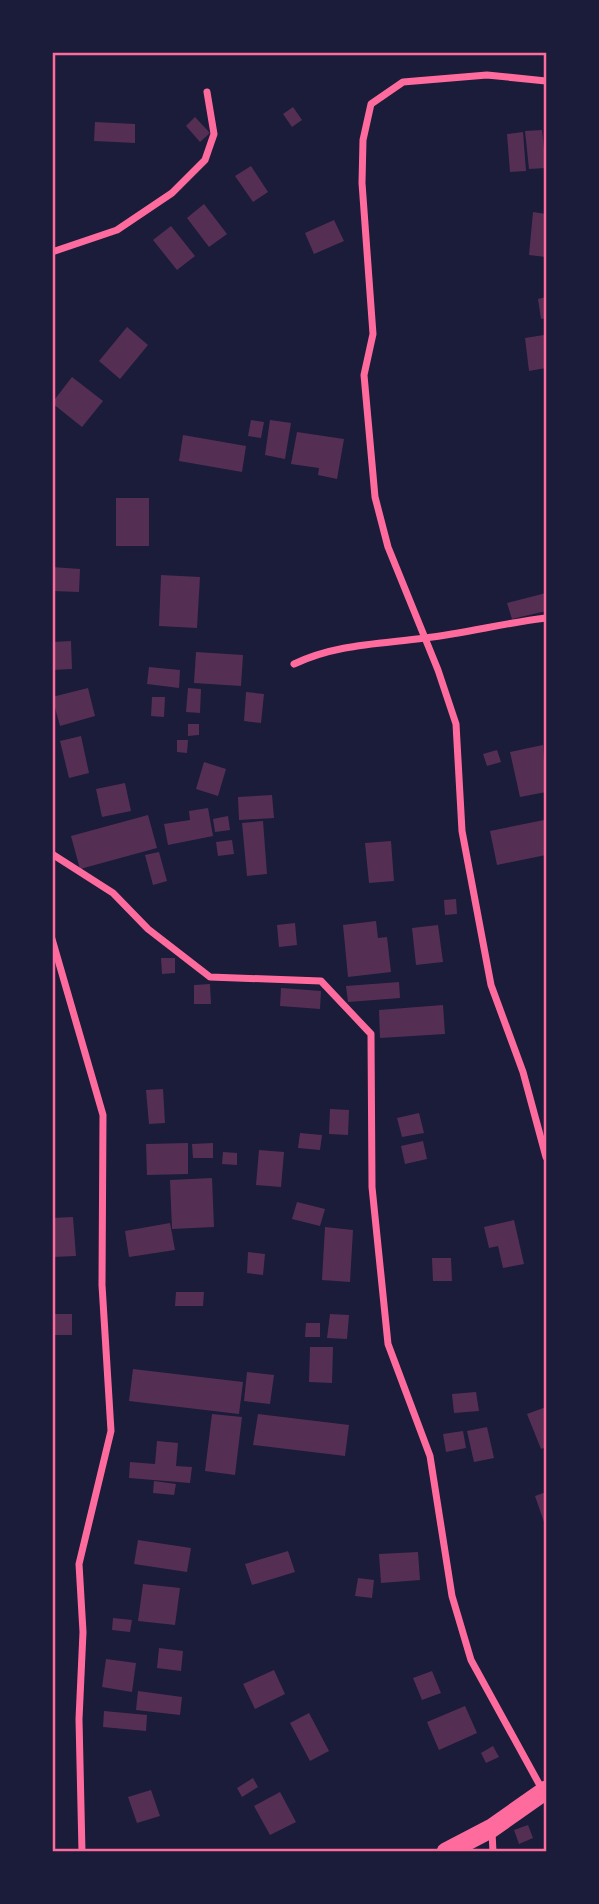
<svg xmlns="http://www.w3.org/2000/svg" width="599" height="1904" font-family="'PT Sans Narrow',sans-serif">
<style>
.building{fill:#542f53}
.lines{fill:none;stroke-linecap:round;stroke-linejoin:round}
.minor{stroke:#ff6b9d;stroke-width:7}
.trunk{stroke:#ff6b9d;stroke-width:19}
.neatline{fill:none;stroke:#ff6b9d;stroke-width:2.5}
</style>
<rect width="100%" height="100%" fill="#1b1b3a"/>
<g class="building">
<polygon points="293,107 302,120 292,127 283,114"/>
<polygon points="195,117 210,133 200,142 186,126"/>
<polygon points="95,122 135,124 135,143 94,141"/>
<polygon points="542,130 546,168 529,169 525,131"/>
<polygon points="523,132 526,171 510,172 507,134"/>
<polygon points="251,166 268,192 253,202 235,176"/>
<polygon points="204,204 227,234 209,247 187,218"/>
<polygon points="533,212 546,214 546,257 529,255"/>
<polygon points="334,220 344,241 314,254 305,233"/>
<polygon points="171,226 195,256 177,270 153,240"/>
<polygon points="546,297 546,318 541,319 538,299"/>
<polygon points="127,327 148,345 120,379 99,361"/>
<polygon points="544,335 546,368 529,371 525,338"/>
<polygon points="72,377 103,401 82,427 52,403"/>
<polygon points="251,420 264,422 261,438 248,436"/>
<polygon points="270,420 291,423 285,459 265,455"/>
<polygon points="297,432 344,439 337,479 318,475 319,468 291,464"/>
<polygon points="183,435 246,446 242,472 179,461"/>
<rect x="116" y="498" width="33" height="48"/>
<polygon points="52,567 80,569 79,592 52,591"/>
<polygon points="161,575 200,577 197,628 159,626"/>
<polygon points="546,593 546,611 512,619 507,603"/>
<polygon points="71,641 72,669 52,670 52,642"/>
<polygon points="196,652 243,655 241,686 194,683"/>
<polygon points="149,667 180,670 179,688 147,684"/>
<polygon points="88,688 95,716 60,726 52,697"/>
<polygon points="188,688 201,689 200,713 186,712"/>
<polygon points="246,692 264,694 261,723 244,721"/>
<polygon points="152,697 165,697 164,717 151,716"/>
<polygon points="188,724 199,724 199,735 188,736"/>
<polygon points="81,736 89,773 69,778 60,741"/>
<polygon points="177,740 188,740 187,753 177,752"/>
<polygon points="543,745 546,792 520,797 510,752"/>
<polygon points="497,750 501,762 487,766 483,754"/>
<polygon points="204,762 226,769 218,796 196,789"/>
<polygon points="125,783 131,811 102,817 96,789"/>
<polygon points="272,795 274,818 239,820 238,797"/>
<polygon points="208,808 213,836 168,845 164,824 190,820 189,811"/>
<polygon points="148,815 157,848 80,869 71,836"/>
<polygon points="228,816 230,830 215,832 213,819"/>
<polygon points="544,820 546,855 497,865 490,831"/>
<polygon points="263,821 267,874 247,876 242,823"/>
<polygon points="232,840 234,854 218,856 216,842"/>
<polygon points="391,841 394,881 369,883 365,843"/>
<polygon points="159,852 167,881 153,885 145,855"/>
<polygon points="456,899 457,914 445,915 444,900"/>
<polygon points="376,921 378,938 387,937 391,972 348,977 343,925"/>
<polygon points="295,923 297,945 279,947 277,925"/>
<polygon points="438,925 443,962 416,965 412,928"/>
<polygon points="161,958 175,958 175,973 162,974"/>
<polygon points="399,982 400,998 348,1002 346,986"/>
<polygon points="210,984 211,1004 194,1004 194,985"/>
<polygon points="281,988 321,991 320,1009 280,1006"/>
<polygon points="443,1005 445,1034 380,1038 379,1010"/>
<polygon points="163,1089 165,1123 149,1124 146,1090"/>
<polygon points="330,1109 349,1110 348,1135 329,1134"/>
<polygon points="419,1113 424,1133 402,1137 397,1118"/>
<polygon points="300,1133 322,1135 320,1150 298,1148"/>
<polygon points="423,1141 427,1159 405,1164 401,1146"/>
<polygon points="188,1143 188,1174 147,1175 146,1144"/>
<polygon points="213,1143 213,1158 193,1158 192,1144"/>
<polygon points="259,1150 284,1152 281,1187 256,1185"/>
<polygon points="223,1152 237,1153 237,1165 222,1164"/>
<polygon points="212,1178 214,1227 172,1229 170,1180"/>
<polygon points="297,1202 325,1209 320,1226 292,1219"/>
<polygon points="73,1217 76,1256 52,1257 52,1218"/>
<polygon points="514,1220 524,1264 503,1268 498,1246 489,1248 484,1227"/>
<polygon points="170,1223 175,1250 129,1257 125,1231"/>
<polygon points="325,1227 353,1230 350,1282 322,1280"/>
<polygon points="248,1252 265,1254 263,1275 247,1273"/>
<polygon points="432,1258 451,1258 452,1281 433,1281"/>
<polygon points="176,1292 204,1292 203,1306 175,1306"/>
<rect x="52" y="1314" width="20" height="21"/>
<polygon points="330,1314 349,1315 347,1339 327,1338"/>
<polygon points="306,1323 320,1323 320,1337 305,1337"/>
<polygon points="310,1347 333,1347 332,1383 309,1382"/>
<polygon points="133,1369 243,1382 239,1414 129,1401"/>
<polygon points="247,1372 274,1375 270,1404 244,1401"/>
<polygon points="476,1392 479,1411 454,1413 452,1394"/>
<polygon points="546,1407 546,1447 541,1449 527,1414"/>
<polygon points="212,1414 242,1417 235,1475 205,1471"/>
<polygon points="258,1414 349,1425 345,1456 253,1445"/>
<polygon points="487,1427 494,1458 474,1462 467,1431"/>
<polygon points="463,1431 466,1448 446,1452 443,1434"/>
<polygon points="157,1441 178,1443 176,1466 192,1467 190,1483 129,1478 130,1462 155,1464"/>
<polygon points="154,1481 176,1484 174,1495 153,1493"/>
<polygon points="546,1492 546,1528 535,1496"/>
<polygon points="138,1540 191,1548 187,1572 134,1564"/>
<polygon points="288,1551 295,1572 252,1585 245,1564"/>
<polygon points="418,1552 420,1580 381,1583 379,1554"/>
<polygon points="358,1578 374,1580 372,1598 355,1596"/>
<polygon points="143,1584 180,1588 175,1625 138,1621"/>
<polygon points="113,1618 132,1620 130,1632 112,1630"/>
<polygon points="159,1648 183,1651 181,1671 157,1668"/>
<polygon points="106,1659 136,1663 132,1692 102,1687"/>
<polygon points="274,1670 285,1694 255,1709 243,1684"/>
<polygon points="432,1671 441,1693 422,1700 413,1678"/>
<polygon points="138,1691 182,1697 180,1715 136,1710"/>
<polygon points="465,1706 477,1733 439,1750 427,1722"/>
<polygon points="104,1711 147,1715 146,1731 103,1727"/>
<polygon points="309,1713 329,1751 310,1761 290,1723"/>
<polygon points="493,1746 499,1757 486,1763 481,1753"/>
<polygon points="253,1778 258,1787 242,1797 237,1788"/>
<polygon points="151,1790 160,1816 137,1823 128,1797"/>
<polygon points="280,1792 296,1822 270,1835 254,1806"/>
<polygon points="528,1825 533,1838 519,1844 514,1830"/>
</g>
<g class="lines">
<g class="minor">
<polyline points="546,81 487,75 403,82 371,104 363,140 362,183 373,334 364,375 375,497 388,547 438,670 456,724 462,831 491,985 523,1072 546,1157"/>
<polyline points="52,252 117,230 172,193 205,160 214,134 207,92"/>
<path d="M294,664C336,644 380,644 425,638C466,633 505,623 546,618"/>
<polyline points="52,854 113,893 148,929 210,977 321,981 371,1034 372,1187 388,1344 430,1456 452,1596 471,1660 543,1791"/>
<polyline points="52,939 103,1115 102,1285 111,1431 79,1564 83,1632 79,1719 82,1852"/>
<polyline points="492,1832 493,1852"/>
</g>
<polyline class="trunk" points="446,1852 492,1828 546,1790"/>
</g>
<rect width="599" height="1904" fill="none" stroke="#1b1b3a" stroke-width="108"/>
<rect x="54" y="54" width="491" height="1796" class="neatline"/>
</svg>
